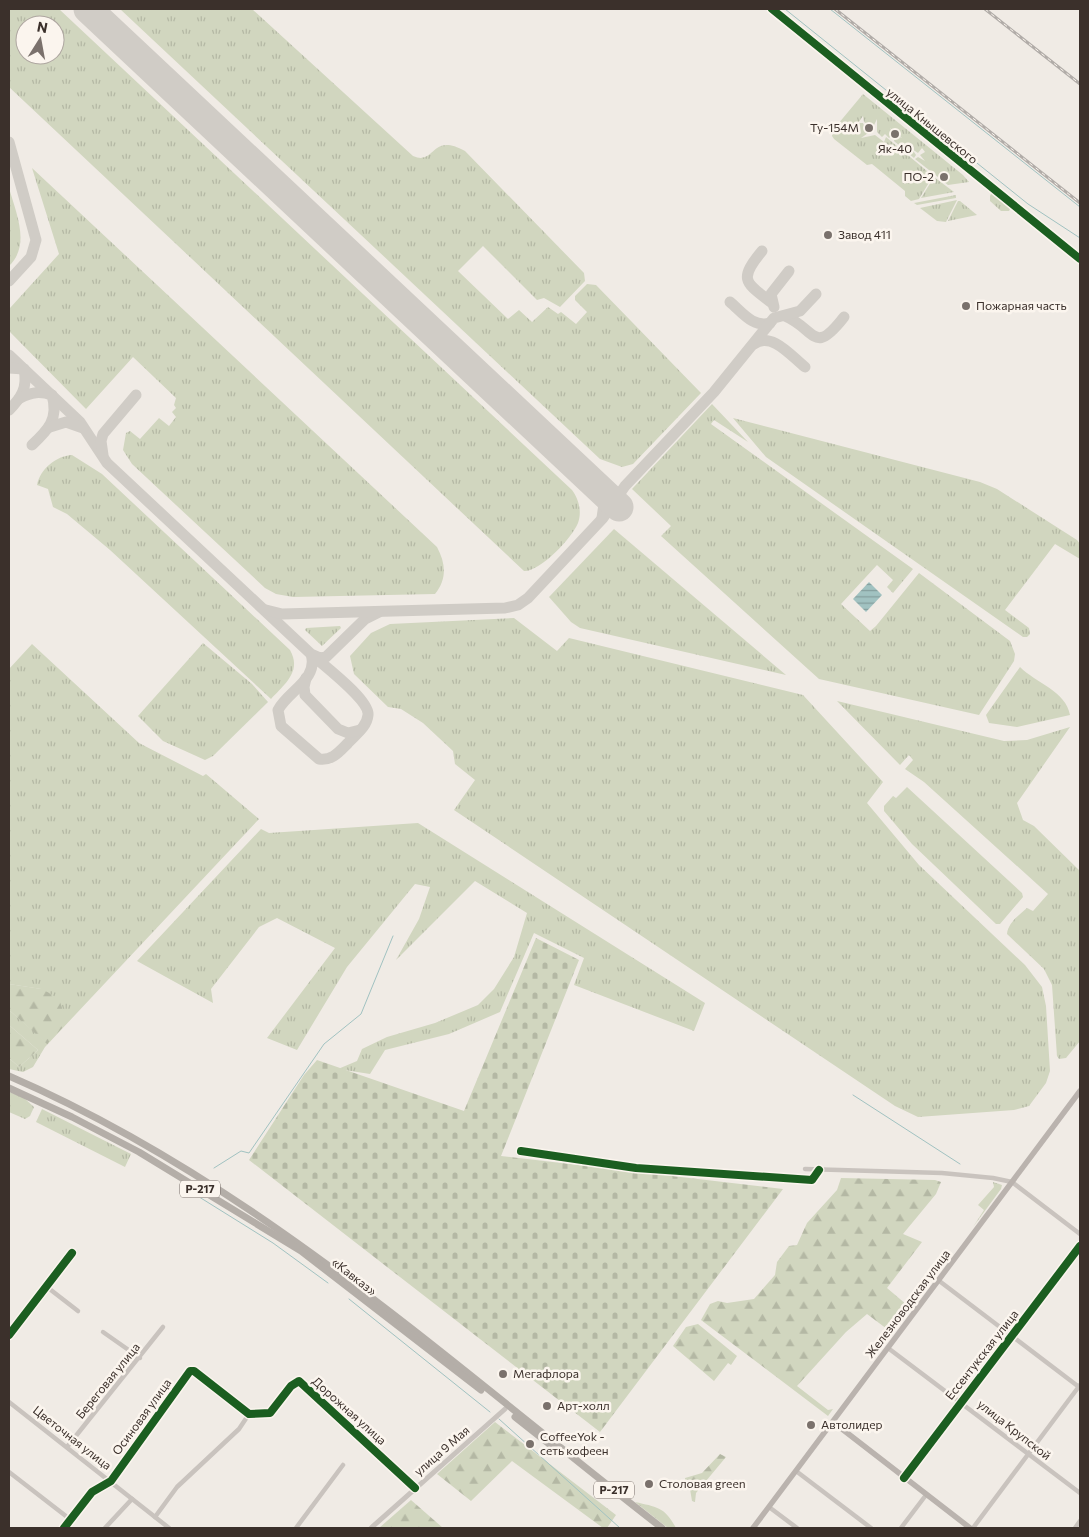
<svg xmlns="http://www.w3.org/2000/svg" width="1089" height="1537" font-family="Commissioner,sans-serif">
<style>
.grass{fill:url(#grass-tufts);fill-rule:evenodd}
.forest{fill:url(#forest-firs)}
.cemetery{fill:url(#cemetery-stones)}
.water{fill:url(#water-rules)}
.lines{fill:none;stroke-linecap:round;stroke-linejoin:round}
.stream{stroke:#a1c2c1;stroke-width:1}
.taxiway{stroke:#d0ccc6;stroke-width:11}
.runway{stroke:#d0ccc6;stroke-width:29}
.minor{stroke:#c9c3be;stroke-width:4.5}
.tertiary{stroke:#c9c3be;stroke-width:5}
.secondary{stroke:#bab3ae;stroke-width:5.5}
.trunk{stroke:#b4aea8;stroke-width:7}
.rail-casing{stroke:#b1aca8;stroke-width:3}
.rail{stroke:#fbf5ee;stroke-width:1;stroke-dasharray:4;stroke-linecap:butt}
.cycleway-casing{stroke:#fbf5ee;stroke-width:11}
.cycleway{stroke:#1b5e20;stroke-width:8}
.poi-dot{fill:#7a716c;stroke:#fbf5ee;stroke-width:2}
.labels{text-anchor:middle;stroke-width:5;stroke-linejoin:round;paint-order:stroke}
.shield{fill:#fbf5ee;stroke:#756b66;stroke-width:1}
.shield-label{font-size:11px;font-weight:bold;fill:#3b302b}
.street-label{font-size:12px;fill:#3b302b;stroke:#fbf5ee}
.poi-label{font-size:12px;fill:#3b302b;stroke:#fbf5ee;text-anchor:start}
</style>
<defs>
<pattern id="grass-tufts" width="24" height="20" patternUnits="userSpaceOnUse" patternTransform="scale(1.25)"><rect width="24" height="20" fill="#d1d6bf"/><path d="M3 7l-1-3M5 7V3M7 7l1-3M15 17l-1-3M17 17v-4M19 17l1-3" fill="none" stroke="#b4b8a4"/></pattern>
<pattern id="forest-firs" width="22" height="20" patternUnits="userSpaceOnUse" patternTransform="scale(1.25)"><rect width="22" height="20" fill="#d1d6bf"/><path d="M5 1l3.5 6h-7zM16 11l3.5 6h-7z" fill="#b4b8a4"/></pattern>
<pattern id="cemetery-stones" width="16" height="16" patternUnits="userSpaceOnUse" patternTransform="scale(1.25)"><rect width="16" height="16" fill="#d1d6bf"/><path d="M2 7V4a2 2 0 0 1 4 0v3zM10 15v-3a2 2 0 0 1 4 0v3z" fill="#b4b8a4"/></pattern>
<pattern id="water-rules" width="6" height="5" patternUnits="userSpaceOnUse" patternTransform="scale(1.25)"><rect width="6" height="5" fill="#a1c2c1"/><path d="M0 2.5h6" fill="none" stroke="#849e9d"/></pattern>
</defs>
<rect width="100%" height="100%" fill="#f0ebe5"/>
<g class="grass">
<path d="M9,9H59L572,490C579,499 582,512 578,523C572,538 540,572 524,571L9,87ZM25,25H55V55H25Z"/>
<path d="M120,9H252L413,156C436,166 430,132 465,151L584,273L585,281L560,307L544,298L537,300L483,246L458,271L508,319L519,310L532,322L548,307L558,314L561,312L576,324L587,312L575,300V296L587,284L596,285L701,393L633,464L622,467L600,459Z"/>
<polygon points="863,94 963,175 969,182 948,185 915,159 918,157 925,161 920,155 925,152 922,148 918,153 912,149 916,155 914,158 894,141 895,135 902,138 897,133 899,130 897,129 895,132 890,128 894,134 889,138 885,134 882,137 877,132 877,119 872,129 871,126 864,122 863,116 858,123 863,123 865,128 871,131 861,138 875,135 884,142 886,137 933,176 919,199 911,201 905,196 905,191 872,164 867,165 834,139 832,136 833,130"/>
<path d="M32,168L437,547C446,564 447,579 435,594L293,597L276,594L265,588L132,464L123,450L126,433L130,431L140,439L159,418L169,426L176,417L172,412L176,408L174,405L176,398L133,357L86,409L9,331L10,308L59,254Z"/>
<polygon points="934,177 954,192 921,198"/>
<path d="M9,188C16,213 31,245 9,266Z"/>
<polygon points="992,192 1011,207 1009,211 1001,211 990,201 990,196"/>
<polygon points="956,195 956,198 917,205 914,203"/>
<polygon points="957,200 946,222 937,221 920,208"/>
<polygon points="958,201 960,201 977,215 948,221"/>
<polygon points="712,404 748,442 714,420 711,424 913,569 893,593 887,587 893,580 877,565 841,604 870,631 876,626 919,573 1010,641 1015,654 1014,661 979,715 819,679 661,536 671,526 632,489"/>
<polygon points="733,418 980,482 997,489 1077,540 1080,544 1080,559 1055,544 1005,610 1029,628 1030,634 1027,637 1023,637 766,457"/>
<path d="M72,455L102,474L290,650C302,671 285,684 271,699L110,550L67,514L53,507L48,489L37,485C40,469 56,456 72,455Z"/>
<polygon points="614,529 786,675 580,628 571,622 549,597"/>
<polygon points="514,618 557,651 569,638 803,695 883,782 867,803 919,865 1025,965 1042,987 1046,1006 1050,1071 1046,1083 1029,1106 1014,1110 918,1117 895,1106 454,810 475,780 455,764 453,751 423,723 401,709 388,707 354,674 350,656 371,633 390,624"/>
<polygon points="340,626 341,628 322,646 305,630 306,628"/>
<polygon points="203,643 252,684 268,702 213,756 205,760 163,741 138,716"/>
<polygon points="32,644 139,743 203,776 206,774 259,819 45,1047 33,1067 23,1072 9,1069 9,1058 19,1067 38,1050 9,1025 9,1010 47,1043 41,989 9,984 9,669"/>
<path d="M1020,667C1036,683 1066,691 1070,715L1017,727L989,723L986,715Z"/>
<path d="M837,701L1004,741L1027,740L1070,727L1017,803L1023,820L1034,826L1080,871V1041L1066,1058L1059,1059L1057,1056L1052,985L1044,969L1007,934C1008,923 1019,915 1027,908L1033,911L1048,894L924,782L905,769L913,760L909,755L900,765Z"/>
<polygon points="907,787 1022,893 1023,897 1000,924 996,924 912,844 884,811 884,806 893,796 896,798"/>
<polygon points="418,823 705,1003 694,1031 574,985 584,958 534,933 500,1012 449,1034 385,1050 370,1074 338,1069 357,1061 362,1049 387,1037 435,1023 478,1005 494,989 514,957 527,913 475,881 396,960 419,919 430,887 415,884 347,967 297,1050 267,1038 335,948 277,918 259,927 211,989 213,1003 137,961 261,829 269,833"/>
<polygon points="9,1092 23,1097 34,1107 30,1116 25,1119 9,1112"/>
<polygon points="42,1109 131,1154 125,1167 36,1122"/>
<polygon points="993,1182 1002,1185 1001,1189 973,1227 984,1210 978,1205 994,1187"/>
<path d="M635,1502C657,1507 665,1507 676,1528H668Z"/>
</g>
<g class="forest">
<polygon points="9,984 42,989 59,999 67,1023 47,1044 9,1010"/>
<polygon points="9,1025 38,1050 19,1067 9,1058"/>
<polygon points="841,1178 935,1180 941,1182 936,1194 903,1234 922,1242 887,1288 907,1305 904,1316 891,1332 867,1314 846,1332 797,1386 828,1410 833,1409 828,1416 701,1320 710,1304 718,1301 727,1303 754,1299 775,1275 777,1262 789,1246 797,1245 807,1223 837,1190"/>
<polygon points="698,1324 737,1356 731,1365 728,1363 714,1381 673,1346 686,1327"/>
<polygon points="495,1422 616,1515 607,1528 603,1528 512,1461 471,1501 437,1474"/>
<polygon points="720,1454 726,1457 696,1493 695,1502 692,1501 690,1489 685,1484 685,1478 702,1473"/>
<polygon points="411,1500 443,1528 379,1528"/>
</g>
<polygon class="cemetery" points="536,938 579,960 501,1156 783,1189 600,1432 249,1160 304,1075 317,1060 464,1111"/>
<polygon class="water" points="869,582 882,595 866,612 853,599"/>
<g class="lines">
<g class="stream">
<polyline points="785,9 1028,204 1080,238"/>
<polyline points="830,9 1080,207"/>
<polyline points="853,1095 960,1164"/>
<polyline points="214,1168 241,1151 249,1153 324,1044 361,1014 393,936"/>
<polyline points="196,1195 273,1243 328,1283"/>
<polyline points="349,1299 490,1412"/>
<polyline points="499,1419 620,1528"/>
</g>
<g class="taxiway">
<polyline points="9,142 36,240 31,257 9,281"/>
<path d="M762,251C738,280 745,282 772,303"/>
<path d="M730,302C742,312 753,328 770,323"/>
<polyline points="774,307 771,294 789,271"/>
<path d="M785,316C816,329 813,357 844,317"/>
<path d="M754,344C772,331 792,357 805,367"/>
<path d="M9,355L80,422L107,463L311,654C323,665 370,700 368,715C367,727 355,735 348,743C339,752 332,761 319,759L281,726L278,710C288,691 319,679 311,654L320,658L326,657L365,619L379,612"/>
<path d="M9,368L24,369C28,388 21,398 9,410"/>
<path d="M20,398C32,392 40,391 52,395C59,419 48,430 32,445"/>
<polyline points="50,427 66,422 83,428"/>
<polyline points="103,455 101,441 103,434 136,395"/>
<polyline points="597,486 604,504 602,518"/>
<polyline points="266,610 282,614 505,608 518,605 528,598 603,518 625,486 714,392 774,318 800,311 816,294"/>
<polyline points="306,678 304,687 305,695 338,729 348,733 360,730"/>
</g>
<polyline class="runway" points="88,9 619,507"/>
<g class="minor">
<polyline points="772,9 1080,259"/>
<polyline points="521,1151 636,1168 812,1180 819,1170"/>
<polyline points="805,1169 942,1173 993,1178 1012,1182 1080,1234"/>
<polyline points="938,1280 1079,1387"/>
<polyline points="47,1287 78,1311"/>
<polyline points="103,1332 140,1358"/>
<polyline points="9,1335 72,1253"/>
<polyline points="888,1348 1080,1493"/>
<polyline points="9,1402 169,1528"/>
<polyline points="67,1447 163,1327"/>
<polyline points="796,1471 871,1528"/>
<polyline points="9,1472 71,1520"/>
<polyline points="904,1478 1080,1246"/>
<polyline points="769,1507 797,1528"/>
<polyline points="155,1517 177,1487 239,1429 249,1414"/>
<polyline points="64,1528 92,1492 111,1481 190,1371 194,1371 249,1414 270,1413 291,1386 299,1381 415,1488"/>
<polyline points="105,1528 132,1499"/>
<polyline points="296,1528 343,1465"/>
<polyline points="901,1528 926,1495"/>
<polyline points="973,1528 1080,1385"/>
<polyline points="1075,1528 1080,1521"/>
</g>
<polyline class="tertiary" points="371,1528 505,1409"/>
<g class="secondary">
<polyline points="833,1422 970,1528"/>
<polyline points="753,1528 1080,1091"/>
</g>
<g class="trunk">
<path d="M9,1076C256,1183 452,1365 662,1528"/>
<polyline points="9,1088 72,1117 139,1152 301,1251 481,1390"/>
<polyline points="515,1417 553,1447"/>
</g>
<defs>
<g id="rail">
<polyline points="835,9 1080,203"/>
<polyline points="985,9 1080,84"/>
</g>
</defs>
<use href="#rail" class="rail-casing"/>
<use href="#rail" class="rail"/>
<defs>
<g id="cycleway">
<polyline points="772,9 1080,259"/>
<polyline points="521,1151 636,1168 812,1180 819,1170"/>
<polyline points="9,1335 72,1253"/>
<polyline points="904,1478 1080,1246"/>
<polyline points="64,1528 92,1492 111,1481 190,1371 194,1371 249,1414 270,1413 291,1386 299,1381 415,1488"/>
</g>
</defs>
<use href="#cycleway" class="cycleway-casing"/>
<use href="#cycleway" class="cycleway"/>
</g>
<g class="poi-dot">
<circle cx="869" cy="128" r="5"/>
<circle cx="895" cy="134" r="5"/>
<circle cx="944" cy="177" r="5"/>
<circle cx="828" cy="235" r="5"/>
<circle cx="966" cy="306" r="5"/>
<circle cx="503" cy="1374" r="5"/>
<circle cx="547" cy="1406" r="5"/>
<circle cx="811" cy="1425" r="5"/>
<circle cx="530" cy="1444" r="5"/>
<circle cx="649" cy="1484" r="5"/>
</g>
<g class="labels">
<g class="shield">
<rect x="180" y="1180.5" width="40" height="17" rx="4"/>
<rect x="594" y="1481.5" width="40" height="17" rx="4"/>
</g>
<g class="shield-label">
<text x="200" y="1193">Р-217</text>
<text x="614" y="1494">Р-217</text>
</g>
<g class="street-label">
<text transform="translate(932 126) rotate(39)" y="4">улица Кнышевского</text>
<text transform="translate(354 1277) rotate(38)" y="4">«Кавказ»</text>
<text transform="translate(908 1304) rotate(-53)" y="4">Железноводская улица</text>
<text transform="translate(982 1355) rotate(-52)" y="4">Ессентукская улица</text>
<text transform="translate(108 1381) rotate(-51)" y="4">Береговая улица</text>
<text transform="translate(349 1411) rotate(42)" y="4">Дорожная улица</text>
<text transform="translate(142 1417) rotate(-54)" y="4">Осиновая улица</text>
<text transform="translate(1014 1430) rotate(38)" y="4">улица Крупской</text>
<text transform="translate(72 1438) rotate(38)" y="4">Цветочная улица</text>
<text transform="translate(442 1451) rotate(-41)" y="4">улица 9 Мая</text>
</g>
<g class="poi-label">
<text x="859" y="132" text-anchor="end">Ту-154М</text>
<text x="895" y="153" text-anchor="middle">Як-40</text>
<text x="934" y="181" text-anchor="end">ПО-2</text>
<text x="838" y="239">Завод 411</text>
<text x="976" y="310">Пожарная часть</text>
<text x="513" y="1378">Мегафлора</text>
<text x="557" y="1410">Арт-холл</text>
<text x="821" y="1429">Автолидер</text>
<text x="540" y="1441">CoffeeYok -<tspan x="540" dy="14">сеть кофеен</tspan></text>
<text x="659" y="1488">Столовая green</text>
</g>
</g>
<rect width="1089" height="1537" fill="none" stroke="#3b302b" stroke-width="20"/>
<g transform="translate(40 40) rotate(11)"><circle r="24" fill="#fbf5ee" stroke="#aea6a0"/>
<path d="M0-4L9 19L0 12L-9 19Z" fill="#7a716c"/>
<text y="-8" font-size="14" font-weight="bold" text-anchor="middle" fill="#3b302b">N</text>
</g>
</svg>
